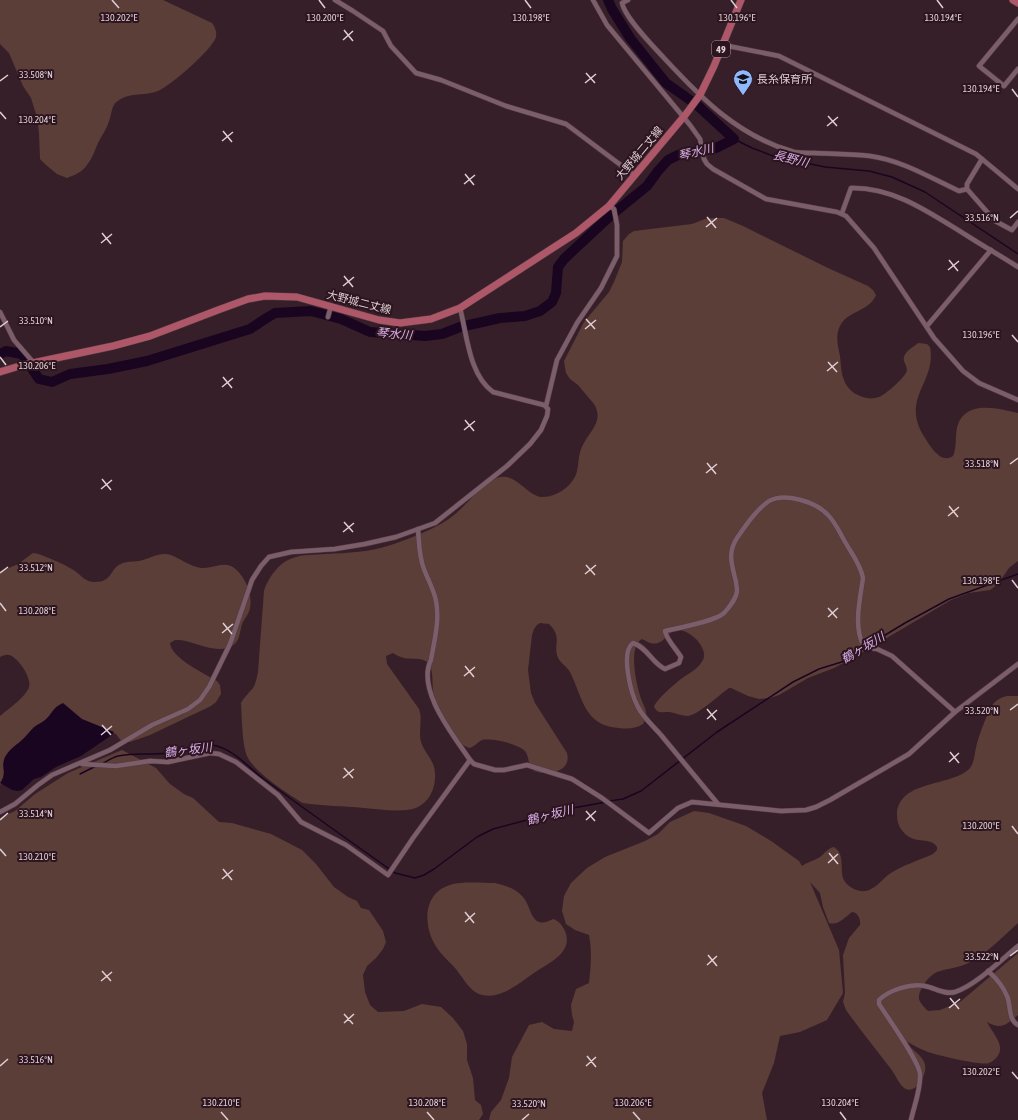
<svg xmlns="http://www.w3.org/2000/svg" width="1018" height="1120" font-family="'Asap Condensed','Noto Sans JP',sans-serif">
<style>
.green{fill:#5c3e38}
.water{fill:#1a0521}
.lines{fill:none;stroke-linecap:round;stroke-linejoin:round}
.stream{stroke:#1a0521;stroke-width:1.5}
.river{stroke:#1a0521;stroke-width:10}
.street-casing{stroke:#503b44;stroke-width:5.5}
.primary-casing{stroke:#503b44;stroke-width:8}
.street{stroke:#7b5e69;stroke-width:4.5}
.primary{stroke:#ad5768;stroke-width:7}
.ticks{fill:none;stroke:#dfced4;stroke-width:1.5}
.labels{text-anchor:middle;stroke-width:4;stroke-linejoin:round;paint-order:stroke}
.shield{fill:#2d151f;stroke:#aa969e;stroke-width:1}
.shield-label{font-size:10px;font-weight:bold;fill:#dfced4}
.poi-label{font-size:11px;fill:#dfced4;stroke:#2d151f;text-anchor:start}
.street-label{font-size:11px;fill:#dfced4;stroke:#2d151f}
.water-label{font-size:12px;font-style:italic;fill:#d9afe9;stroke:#2d151f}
.ticks-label{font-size:10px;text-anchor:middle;fill:#dfced4;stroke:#2d151f;stroke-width:4;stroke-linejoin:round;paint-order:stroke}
</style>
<rect width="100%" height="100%" fill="#371f29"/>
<g class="green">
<path d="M0,0H163L212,23C215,27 217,32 216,37C212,50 170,86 158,91C145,96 131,92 119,100C112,104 112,111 110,118C108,127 102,135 98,143C95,150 92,159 87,165C82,172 75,175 67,178L57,174L46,165L40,159L39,133L37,117L31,98L23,86L9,53L0,44Z"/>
<path d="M716,218H724L743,226L828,268L868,286L873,290L876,295C869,312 848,310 840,326C835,335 838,347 840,356C841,364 841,373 844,380C848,393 866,402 879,397C885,395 907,376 907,370C907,367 905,364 904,361C902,353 912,348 918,343L927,344L930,347C937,383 899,398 925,438C928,443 931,447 934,451C940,457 945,461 953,456C957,447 955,437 957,428C964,399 997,408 1018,413V561L1009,568L997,585L990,590L969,593L951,600L853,658L834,668L808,678L779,695L770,698L759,699L748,696L731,688H729C719,695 698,715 688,716C682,716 676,713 669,712C663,712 656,714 654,706C659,698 668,690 675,684C683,676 701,669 704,657C705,651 701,645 697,640C693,636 685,630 679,630C667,629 665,647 650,643C647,642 645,640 642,639C627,646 637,689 642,701C643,705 646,708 646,713C647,717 645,721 643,724C635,729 627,729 619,728C584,726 583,698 570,672C567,666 559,663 557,655C554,642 562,637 549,624L540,623L537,625L534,629L532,635L528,670L531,693L535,703L567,753C572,772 548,776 534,771C527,765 530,758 525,751C519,744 492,738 482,740C477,742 475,747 469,748L463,745C451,731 439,713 434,695C431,685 435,669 427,662C421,657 411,660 404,658C400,657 396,655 393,653L386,656L387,664L419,709C423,720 418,731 421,742C425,754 434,759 435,773C436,787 430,802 416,808C400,813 380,809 364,808C343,806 323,806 303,803C288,794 256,773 248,758C242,747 242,717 241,703C244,697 249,693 253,688C256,683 257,677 258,672L264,591C268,578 279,562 293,558C303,554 315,555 326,554C347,553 371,552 391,545C409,539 440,527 454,515C468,504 480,485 497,478C516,471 527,497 543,497C557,497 574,485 577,471C579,463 578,455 582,447C588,432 605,422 594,404L578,385L570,379L566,373L564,361L584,322L609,292L614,282L622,262L623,241L629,234L634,231L692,224L705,219Z"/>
<path d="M33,553C40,553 68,566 75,571C82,576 85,582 95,582C113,582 110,568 121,564C126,561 133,562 139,561C149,559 160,551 171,555C181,559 189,566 201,568C211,569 221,562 231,566C244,573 253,594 250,608C249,614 244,619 242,624C239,635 240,644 227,648C211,652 195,642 180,640H175L170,643C171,658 205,674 217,681L220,685L221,694L216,702L211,706L150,735L130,742H122L116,734L107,731L5,766L3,782L0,785V716C8,709 26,697 29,687C32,678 18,657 9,655C5,654 3,656 0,657V572L18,564Z"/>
<path d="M1007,696H1018V923C1003,937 988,952 970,962C960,968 948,968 937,972C929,975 918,990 919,999C920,1003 925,1008 928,1011L940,1010L960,1002L1018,953V1015C1006,1025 1001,1030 987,1022C991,1030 999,1039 1000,1047C1001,1054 995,1061 989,1063C981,1066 937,1055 928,1052C920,1049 913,1045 906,1041C910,1049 920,1053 924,1062C930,1073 914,1098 903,1087C898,1082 895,1074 891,1069C876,1049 860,1030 846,1010L843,1002L845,993L843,955L849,938L860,925C861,920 858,912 852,912C845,917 838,926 829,923L823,907L820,893L810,882L839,950L843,993L827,1020L800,1032L780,1036L774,1063L762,1093L767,1120H489L491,1112L501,1100L509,1078L512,1057L529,1025L542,1022L554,1029L572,1031L574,1022L572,1015L571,1005L576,989L589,983C591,966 592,951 589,935L575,930L566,924L562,911L564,896L571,883L587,868L605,857L645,841L658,834L670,822L694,811L709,813L746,826L771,841L799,861L802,866C807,862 814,861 820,857C825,853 828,848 834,847C845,854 840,868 843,878C846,887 858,892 866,891C875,889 882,880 888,875C902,865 918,861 933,854L937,850V847C930,835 913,847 901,829C898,825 897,820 897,814C899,779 953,787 970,768C975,761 974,755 976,748C978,738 988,710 994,703C998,699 1002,697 1007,696Z"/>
<polygon points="122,750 156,768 170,784 184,794 193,798 219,822 232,823 271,834 302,850 316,864 334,887 348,897 357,901 361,908 369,910 383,931 386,942 383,949 376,958 367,966 363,975 365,992 370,1005 378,1012 404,1011 422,1004 441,1007 453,1018 463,1031 467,1044 467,1060 473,1078 475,1100 481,1105 483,1114 479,1120 0,1120 0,818 15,811 35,794 68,773"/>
<path d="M495,883C504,885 514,888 521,895C533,905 529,932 553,919C559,921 562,925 565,931C574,953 548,963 534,973C519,983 502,999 483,995C470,993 463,977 455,968C448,960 439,953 434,943C423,922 424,893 450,885C461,881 483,883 495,883Z"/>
</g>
<path class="water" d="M63,703L82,719L114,732L112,735L81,756L56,767L41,777L34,779L22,790L18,791L12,790L0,783C8,772 0,768 5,757C9,749 18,744 24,738C29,733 32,728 37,725C40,723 43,722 45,720C52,714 53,707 63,703Z"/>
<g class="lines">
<g class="stream">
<polyline points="734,139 752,148 773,156 825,167 869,171 892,177 925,192 1018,254"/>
<polyline points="867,646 905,623 949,599 1018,574"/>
<path d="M102,764C107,761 113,757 118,756C134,753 151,755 167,753C183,751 200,742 217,746C235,751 250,769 264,779C307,811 351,842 395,873L415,878L424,875L434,869L477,837L493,829L573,808L606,802"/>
<polyline points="80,774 96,766"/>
<polyline points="609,801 623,799 641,791 717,732 793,682 819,669 848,660 864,648"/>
</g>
<polyline class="river" points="0,354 6,351 22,354 39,379 52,382 70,374 108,369 147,361 250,329 265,319 275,313 311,311 341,319 370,332 425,336 442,334 460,327 500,318 525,316 540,311 552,302 556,293 558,267 564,259 609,217 647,186 658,171 668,160 678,155 716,148 734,139 697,105 666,83 630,38 612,9 608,0"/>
<defs>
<g id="street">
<polyline points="335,0 353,11 383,31 391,46 416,73 441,80 506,106 566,124 634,175"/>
<polyline points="593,0 607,25 690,125 700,139 704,159 707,164 713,169 766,199 837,212 846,216 874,248 934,338 963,371 979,383 1018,400"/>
<path d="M628,0L622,3C625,18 653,46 664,58C702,99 738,136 794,152C801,153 808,153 815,153C833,154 852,154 870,156C901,160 931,178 959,191L967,189L995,221L1012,230L1018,222"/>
<polyline points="1018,19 979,66 1004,86 1018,69"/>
<polyline points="723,45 779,56 976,154 1018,189"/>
<polyline points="967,189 967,184 982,159"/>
<path d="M842,213L851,188C894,187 930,213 966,235C983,246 1001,256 1018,267"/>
<polyline points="0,312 14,340 33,362"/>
<polyline points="328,317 331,306"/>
<polyline points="927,326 991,250"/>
<polyline points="546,406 557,360 577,323 601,288 617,256 617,225 614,209 609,206"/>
<path d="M418,529C419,542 419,557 424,569C428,580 434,590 436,601C440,620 434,642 431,660C416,690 454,736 470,760L474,764L495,770H504L527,765L572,779L602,798L649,833L678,808L692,802L781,811L806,810L816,807L830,800L909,754L955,712L1018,664"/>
<polyline points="82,764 116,766 150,761 168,762 210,753 219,754 236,762 278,795 301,822 346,845 388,875 413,838 470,760"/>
<path d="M718,804C699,781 680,758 661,735C654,727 642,716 638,707C631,694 620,652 633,643C647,647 652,663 665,669L679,663L681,657C677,650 666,639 665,631C678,628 718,621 725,612C730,606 737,598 737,590C737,588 736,584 736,582C732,565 727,553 737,538C746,525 756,510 769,501C785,492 816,502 828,515C835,522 839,531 844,540C851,553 860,563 863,578C860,600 853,626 864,647L877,649L892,656L955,712"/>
<path d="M0,812L15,804L38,785L52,775L110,750L152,725L188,709L200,700L209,687L230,644L252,580L261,566L269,557L291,552L335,549L365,544L396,537L435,523L507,466L530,444L541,430L547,416L548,409L544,405L493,392C469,375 467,335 460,308"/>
<path d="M988,971C996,978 1003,986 1007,996C1011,1005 1008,1020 1018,1025"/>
<path d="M911,1120C914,1106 921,1089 920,1074C919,1061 888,1018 879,1004V1000C889,990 911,983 925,986C935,988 945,995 955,992C976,985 1001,960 1018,946"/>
</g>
<g id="primary">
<polyline points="1013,0 1018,3"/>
<polyline points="0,372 23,365 113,346 150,336 218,310 248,299 265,296 297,297 379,320 400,323 431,319 460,308 576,233 609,206 686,114 700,95 714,66 741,0"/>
</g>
</defs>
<use href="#street" class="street-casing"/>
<use href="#primary" class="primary-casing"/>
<use href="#street" class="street"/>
<use href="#primary" class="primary"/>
</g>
<path class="ticks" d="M112,0L119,8M319,0L325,8M525,0L531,8M731,0L737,8M937,0L943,8M344,30L353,41M343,40L353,31M586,73L595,83M0,81L8,75M585,83L596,74M1012,89L1018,97M0,112L6,119M828,116L837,126M827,126L838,117M223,131L232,142M222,141L233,132M465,174L474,185M464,184L475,175M707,217L716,228M1010,218L1018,211M706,227L717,218M102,233L111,244M101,243L112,234M949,260L958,271M948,270L959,261M344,276L353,287M343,286L354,277M586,319L595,329M0,327L8,321M585,329L596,320M1012,335L1018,342M0,357L6,365M828,362L837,372M827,371L838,362M223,377L232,388M222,387L233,378M465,420L474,431M464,430L475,421M707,463L716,474M1010,464L1018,458M706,473L717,464M102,479L111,490M101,489L112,480M949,506L958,517M948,516L959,507M344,522L353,532M343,532L354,523M586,565L595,575M0,573L8,567M585,574L596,565M1012,580L1018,588M0,603L6,611M828,608L837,618M828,617L838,608M223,623L232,634M222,633L233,624M465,666L474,677M464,676L475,667M707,709L716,720M1010,710L1018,704M707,719L717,710M102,725L111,735M101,735L112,726M950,752L959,763M949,762L959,753M344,768L353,778M343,778L354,769M586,811L595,821M0,820L8,813M586,820L596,811M1012,826L1018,834M0,849L6,856M829,853L838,864M828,863L838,854M223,869L232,880M222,879L233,870M465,912L474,923M465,922L475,913M708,955L717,966M1010,956L1018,950M707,965L717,956M102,971L111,981M101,981L112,972M950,998L959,1009M949,1008L960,999M344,1014L353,1024M344,1023L354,1014M587,1056L596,1067M0,1066L8,1059M586,1066L596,1057M1012,1072L1018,1079M221,1112L228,1120M427,1112L434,1120M633,1112L640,1120M840,1112L846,1120M522,1120L529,1114"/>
<defs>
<symbol id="school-pin" viewBox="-11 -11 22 30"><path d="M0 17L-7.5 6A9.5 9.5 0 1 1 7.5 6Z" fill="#8fb8fd" stroke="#2d151f"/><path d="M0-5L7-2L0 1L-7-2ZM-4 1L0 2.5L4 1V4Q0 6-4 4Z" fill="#111"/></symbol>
</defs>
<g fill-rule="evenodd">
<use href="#school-pin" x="732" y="68" width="22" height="30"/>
</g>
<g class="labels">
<rect class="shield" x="712" y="41" width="18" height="16" rx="3"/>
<g class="shield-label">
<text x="721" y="53">49</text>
</g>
<g class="poi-label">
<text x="757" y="83">長糸保育所</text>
</g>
<g class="street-label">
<text transform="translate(639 153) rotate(-50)" y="4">大野城二丈線</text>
<text transform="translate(359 302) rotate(14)" y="4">大野城二丈線</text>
</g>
<g class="water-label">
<text transform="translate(696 152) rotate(-14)" y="4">琴水川</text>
<text transform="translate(791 159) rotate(14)" y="4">長野川</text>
<text transform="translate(394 334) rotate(5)" y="4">琴水川</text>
<text transform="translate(863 648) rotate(-31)" y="4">鶴ヶ坂川</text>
<text transform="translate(188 750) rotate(-7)" y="4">鶴ヶ坂川</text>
<text transform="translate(550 815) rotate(-14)" y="4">鶴ヶ坂川</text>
</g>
</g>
<g class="ticks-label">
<text x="325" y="21">130.200°E</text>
<text x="119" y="21">130.202°E</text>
<text x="531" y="21">130.198°E</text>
<text x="737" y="21">130.196°E</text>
<text x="943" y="21">130.194°E</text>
<text x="36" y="78">33.508°N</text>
<text x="981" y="92">130.194°E</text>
<text x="37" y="123">130.204°E</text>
<text x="982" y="221">33.516°N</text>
<text x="36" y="324">33.510°N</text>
<text x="981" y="338">130.196°E</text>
<text x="37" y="369">130.206°E</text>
<text x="982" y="467">33.518°N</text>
<text x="36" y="571">33.512°N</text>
<text x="981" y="584">130.198°E</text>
<text x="37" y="614">130.208°E</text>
<text x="982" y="714">33.520°N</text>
<text x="36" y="817">33.514°N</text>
<text x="981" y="829">130.200°E</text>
<text x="37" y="860">130.210°E</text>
<text x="982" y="960">33.522°N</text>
<text x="36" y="1063">33.516°N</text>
<text x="981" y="1075">130.202°E</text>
<text x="221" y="1106">130.210°E</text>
<text x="427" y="1106">130.208°E</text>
<text x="633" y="1106">130.206°E</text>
<text x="840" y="1106">130.204°E</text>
<text x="529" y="1107">33.520°N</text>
</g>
</svg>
